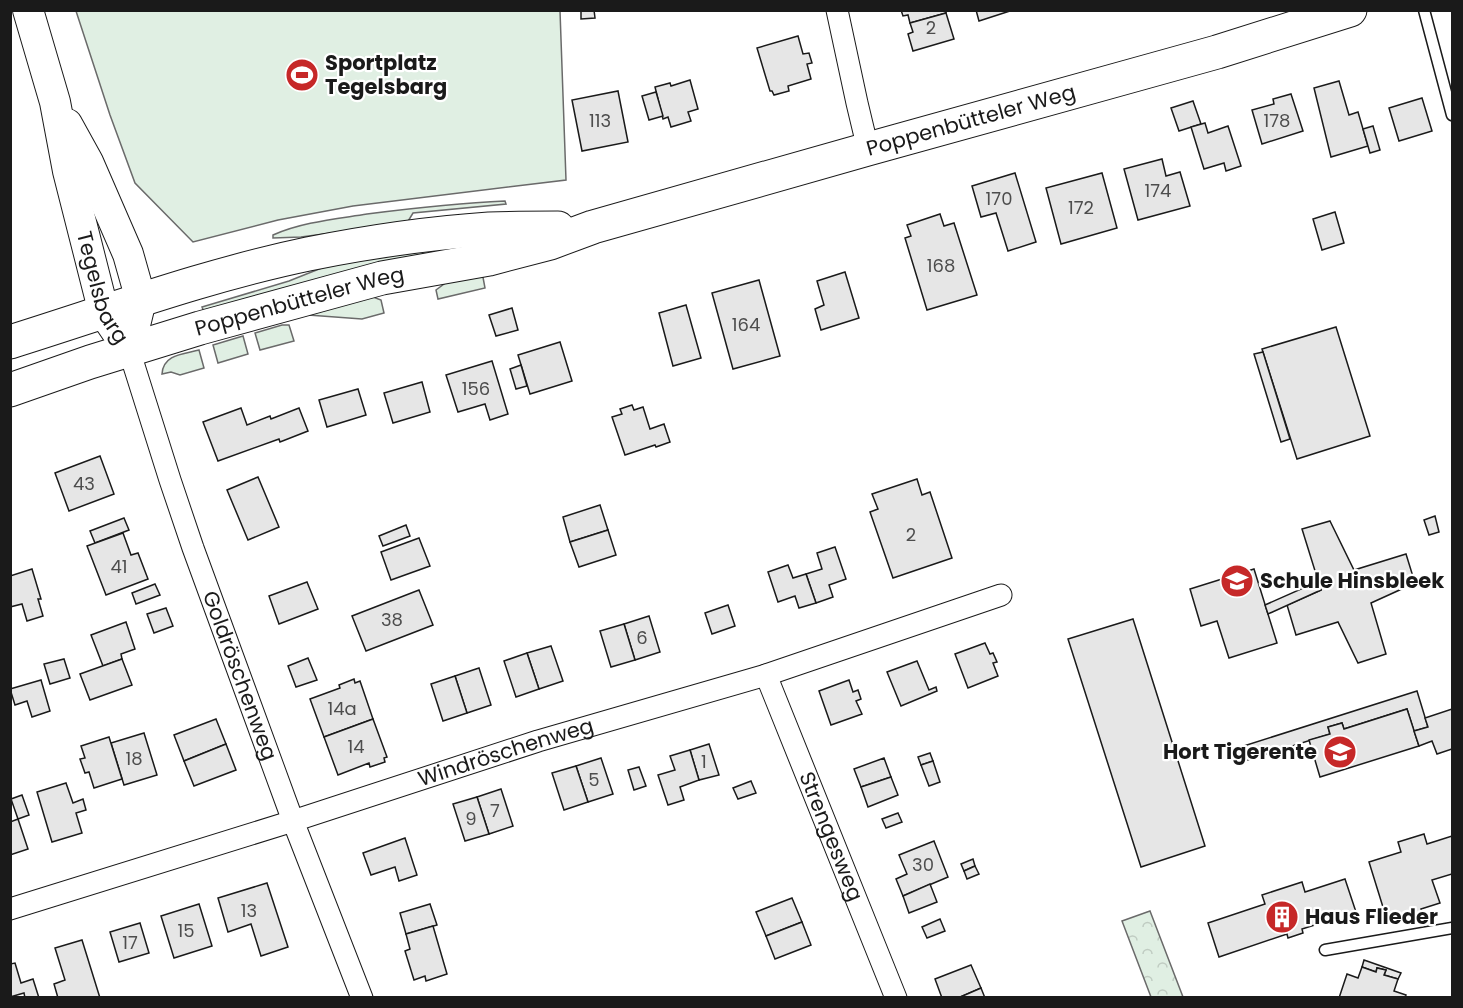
<svg xmlns="http://www.w3.org/2000/svg" width="1463" height="1008" font-family="Poppins,sans-serif">
<style>
.grass{fill:#e0efe3;stroke:#6a6a6a;stroke-width:1.5}
.park{fill:url(#park-crowns);stroke:#6a6a6a;stroke-width:1.5}
.building{fill:#e6e6e6;stroke:#1a1a1a;stroke-width:1.5}
.lines{fill:none;stroke-linecap:round;stroke-linejoin:round}
.lane-casing{stroke:#1a1a1a;stroke-width:13}
.street-casing{stroke:#1a1a1a;stroke-width:23}
.secondary-casing{stroke:#1a1a1a;stroke-width:32}
.primary-casing{stroke:#1a1a1a;stroke-width:35}
.lane{stroke:#fff;stroke-width:10}
.street{stroke:#fff;stroke-width:21}
.secondary{stroke:#fff;stroke-width:30}
.primary{stroke:#fff;stroke-width:33}
.labels{text-anchor:middle;stroke-width:4.5;stroke-linejoin:round;paint-order:stroke}
.number-label{font-size:18px;fill:#4d4d4d}
.poi-label{font-size:21px;font-weight:bold;fill:#1a1a1a;stroke:#fff;text-anchor:start}
.street-label{font-size:21px;fill:#1a1a1a;stroke:#fff}
</style>
<defs>
<pattern id="park-crowns" width="20" height="18" patternUnits="userSpaceOnUse" patternTransform="scale(1.5)"><rect width="20" height="18" fill="#e0efe3"/><path d="M2 6a3 3 0 1 1 6 0M12 15a3 3 0 1 1 6 0" fill="none" stroke="#c0ccc2"/></pattern>
</defs>
<rect width="100%" height="100%" fill="#fff"/>
<g class="grass">
<polygon points="76,11 560,11 566,180 353,206 278,220 193,242 135,183 110,115"/>
<path d="M505,201L506,204L413,213L407,223L301,237L273,238V235C302,222 336,219 367,214C414,208 459,203 505,201Z"/>
<polygon points="482,243 204,312 202,307 289,281 324,267 356,258"/>
<polygon points="482,272 485,288 438,299 436,290 455,276"/>
<polygon points="368,295 381,300 384,313 362,319 308,315"/>
<polygon points="282,325 289,325 294,341 260,350 255,333"/>
<polygon points="243,336 248,354 218,363 213,345"/>
<path d="M199,350L204,368L180,375L171,372L162,374C163,354 184,354 199,350Z"/>
</g>
<polygon class="park" points="1150,911 1183,997 1151,997 1122,921"/>
<g class="building">
<polygon points="581,10 594,10 595,18 581,19"/>
<polygon points="901,10 946,10 946,13 910,23 908,15 903,16"/>
<polygon points="976,10 1013,10 979,21"/>
<polygon points="946,13 954,39 913,51 908,34 913,32 910,23"/>
<polygon points="798,36 803,54 809,53 812,63 807,64 811,79 788,86 789,91 774,95 772,91 770,91 757,48"/>
<polygon points="690,80 698,109 688,112 691,121 671,127 668,117 663,119 655,87 670,83 671,86"/>
<polygon points="1339,81 1349,115 1358,112 1368,146 1331,157 1314,88"/>
<polygon points="618,91 628,142 582,151 572,100"/>
<polygon points="656,92 663,116 649,120 642,96"/>
<polygon points="1291,94 1303,131 1262,144 1252,110 1274,104 1273,99"/>
<polygon points="1422,98 1432,131 1399,141 1389,108"/>
<polygon points="1193,101 1201,124 1179,131 1171,108"/>
<polygon points="1205,123 1208,133 1228,126 1241,166 1226,171 1224,163 1204,169 1191,127"/>
<polygon points="1373,126 1380,150 1370,153 1363,129"/>
<polygon points="1162,159 1166,176 1180,172 1190,206 1138,220 1124,169"/>
<polygon points="1015,173 1036,242 1008,251 996,213 981,217 972,186"/>
<polygon points="1102,173 1117,228 1061,244 1046,188"/>
<polygon points="1335,212 1344,243 1322,250 1313,219"/>
<polygon points="940,214 944,226 954,223 977,295 927,310 905,238 911,236 907,225"/>
<polygon points="845,272 859,318 821,330 815,309 824,305 817,281"/>
<polygon points="759,280 780,356 733,369 712,293"/>
<polygon points="686,305 701,358 673,366 659,313"/>
<polygon points="512,308 518,330 496,336 489,315"/>
<polygon points="1336,327 1370,436 1297,459 1262,349"/>
<polygon points="560,342 572,381 530,394 518,355"/>
<polygon points="1263,352 1290,439 1281,442 1254,354"/>
<polygon points="492,361 508,414 490,420 485,404 458,412 446,375"/>
<polygon points="521,365 527,386 516,389 510,369"/>
<polygon points="422,382 430,412 393,423 384,393"/>
<polygon points="358,389 366,415 327,427 319,400"/>
<polygon points="632,405 634,410 643,407 650,429 664,424 670,442 656,447 655,445 625,455 612,417 622,414 620,409"/>
<polygon points="241,408 247,425 270,416 271,419 299,408 308,431 280,442 279,439 218,461 203,422"/>
<polygon points="100,456 114,494 69,511 55,473"/>
<polygon points="258,477 279,527 248,540 227,490"/>
<polygon points="917,479 922,495 930,492 952,558 893,578 870,512 878,509 872,494"/>
<polygon points="600,505 608,530 570,542 563,517"/>
<polygon points="1435,516 1439,532 1429,535 1424,520"/>
<polygon points="124,518 129,530 95,543 90,531"/>
<polygon points="1330,521 1354,570 1406,554 1415,583 1371,603 1386,654 1358,663 1338,622 1296,635 1287,605 1321,590 1302,529"/>
<polygon points="406,525 410,536 383,546 379,536"/>
<polygon points="608,530 616,555 579,567 570,542"/>
<polygon points="123,533 131,555 138,553 148,579 106,595 87,546"/>
<polygon points="419,538 430,566 391,580 381,552"/>
<polygon points="835,547 846,579 829,585 833,597 816,603 806,574 822,569 817,553"/>
<polygon points="788,565 793,578 806,574 816,603 799,608 795,596 778,602 768,572"/>
<polygon points="32,569 41,599 38,599 43,616 27,621 22,604 10,607 10,576"/>
<polygon points="1254,569 1277,643 1229,658 1217,621 1201,626 1190,589"/>
<polygon points="1319,581 1321,590 1268,614 1265,605"/>
<polygon points="307,582 318,609 279,624 269,596"/>
<polygon points="155,584 160,595 136,604 132,593"/>
<polygon points="419,590 433,625 366,651 352,616"/>
<polygon points="728,605 735,626 712,634 705,613"/>
<polygon points="166,608 173,626 154,633 147,614"/>
<polygon points="649,616 660,652 635,660 624,624"/>
<polygon points="1133,619 1205,846 1141,867 1068,639"/>
<polygon points="126,622 135,649 121,654 122,659 103,666 91,635"/>
<polygon points="624,624 635,660 611,667 600,631"/>
<polygon points="985,643 990,654 993,653 997,662 993,663 998,676 968,688 955,654"/>
<polygon points="551,646 563,681 539,689 527,653"/>
<polygon points="527,653 539,689 516,697 504,661"/>
<polygon points="308,658 317,680 296,687 288,666"/>
<polygon points="64,659 70,678 50,684 44,664"/>
<polygon points="122,659 132,685 90,700 80,674"/>
<polygon points="917,661 929,690 936,687 937,691 901,706 887,672"/>
<polygon points="479,668 491,705 467,713 455,676"/>
<polygon points="455,676 467,713 443,721 431,684"/>
<polygon points="354,679 355,683 360,681 373,719 324,737 310,699 340,688 339,685"/>
<polygon points="41,680 50,711 32,717 27,701 15,705 10,689"/>
<polygon points="849,680 853,692 858,690 861,699 856,701 862,714 831,725 819,691"/>
<polygon points="1417,691 1428,727 1414,731 1407,709 1344,729 1342,723 1328,727 1330,734 1235,764 1231,750"/>
<polygon points="1407,709 1419,746 1320,777 1309,740 1330,734 1328,727 1342,723 1344,729"/>
<polygon points="1452,709 1452,749 1437,754 1432,741 1419,746 1414,731 1428,727 1425,718"/>
<polygon points="216,719 226,744 184,761 174,735"/>
<polygon points="373,719 387,757 384,758 385,762 370,767 369,763 338,775 324,737"/>
<polygon points="144,733 157,775 124,785 111,743"/>
<polygon points="109,737 122,779 94,788 89,772 85,773 80,759 85,758 81,746"/>
<polygon points="226,744 236,770 194,786 184,761"/>
<polygon points="709,744 719,775 699,780 690,750"/>
<polygon points="690,750 699,780 680,787 684,800 668,805 658,775 675,770 670,756"/>
<polygon points="930,753 933,761 921,765 918,757"/>
<polygon points="601,758 613,794 588,802 576,766"/>
<polygon points="884,758 891,777 861,787 854,769"/>
<polygon points="933,761 940,782 929,786 921,765"/>
<polygon points="576,766 588,802 564,810 552,773"/>
<polygon points="639,767 646,786 634,790 628,770"/>
<polygon points="891,777 898,795 868,807 861,787"/>
<polygon points="751,781 756,793 738,799 733,788"/>
<polygon points="66,783 73,803 83,799 86,810 76,813 82,833 52,842 37,792"/>
<polygon points="501,789 513,826 489,834 477,797"/>
<polygon points="22,795 29,815 18,819 11,799"/>
<polygon points="477,797 489,834 465,841 453,804"/>
<polygon points="898,813 902,822 886,828 882,819"/>
<polygon points="18,819 28,849 10,855 10,822"/>
<polygon points="1424,834 1427,844 1452,836 1452,874 1432,880 1440,903 1421,909 1424,917 1407,923 1404,914 1387,920 1369,862 1401,852 1398,842"/>
<polygon points="405,838 417,875 399,881 395,867 371,875 363,853"/>
<polygon points="934,841 948,877 903,896 896,879 907,874 899,855"/>
<polygon points="973,859 975,866 964,871 961,864"/>
<polygon points="975,866 979,874 967,879 964,871"/>
<polygon points="1345,879 1356,912 1302,929 1303,933 1288,938 1287,934 1219,957 1208,923 1265,904 1262,895 1302,882 1305,892"/>
<polygon points="267,883 288,947 261,956 251,924 228,932 218,898"/>
<polygon points="930,884 937,902 909,913 903,896"/>
<polygon points="792,898 802,922 766,936 756,912"/>
<polygon points="199,904 212,946 174,958 161,916"/>
<polygon points="430,904 437,925 406,934 400,913"/>
<polygon points="940,919 945,931 927,938 922,927"/>
<polygon points="802,922 811,945 775,959 766,936"/>
<polygon points="140,923 149,953 119,962 110,932"/>
<polygon points="433,926 447,974 426,981 425,976 414,980 405,951 410,949 406,934"/>
<polygon points="82,940 100,998 58,998 54,984 65,980 55,948"/>
<polygon points="1364,960 1401,973 1398,979 1384,975 1386,970 1377,968 1376,972 1362,967"/>
<polygon points="15,963 21,983 33,979 39,998 25,998 24,993 10,997 10,964"/>
<polygon points="971,965 981,988 958,998 942,998 935,979"/>
<polygon points="1362,967 1376,972 1377,968 1386,970 1384,975 1398,979 1394,991 1406,995 1405,998 1339,998 1347,974 1358,978"/>
<polygon points="981,988 985,998 958,998"/>
</g>
<g class="lines">
<defs>
<g id="lane">
<polyline points="1424,10 1452,115"/>
<polyline points="1325,950 1452,928"/>
</g>
<g id="street">
<polyline points="837,10 857,103 868,149"/>
<path id="s1" d="M129,350L170,480L193,548L293,821L362,998"/>
<path id="s2" d="M766,675L896,998"/>
<path id="s3" d="M10,909L293,821L538,741L766,675L1001,595"/>
</g>
<g id="secondary">
<path id="s4" d="M28,10L55,102L68,171L104,313L129,350"/>
<polyline points="67,124 88,162 128,254 141,300 129,350"/>
</g>
<g id="primary">
<path d="M10,342C109,311 207,275 308,254C368,242 429,233 489,229C512,228 535,228 558,228"/>
<path id="s5" d="M10,390L90,362L200,328L382,278L489,259L550,243L593,227L868,149L1217,52L1350,10"/>
</g>
</defs>
<use href="#lane" class="lane-casing"/>
<use href="#street" class="street-casing"/>
<use href="#secondary" class="secondary-casing"/>
<use href="#primary" class="primary-casing"/>
<use href="#lane" class="lane"/>
<use href="#street" class="street"/>
<use href="#secondary" class="secondary"/>
<use href="#primary" class="primary"/>
</g>
<defs>
<symbol id="stadium-disc" viewBox="-11 -11 22 22"><circle r="9.5" fill="#c62828" stroke="#fff"/><path d="M0-5a6.5 5 0 1 0 0 10a6.5 5 0 1 0 0-10ZM-3.5-1.8h7v3.6h-7Z" fill="#fff"/></symbol>
<symbol id="school-disc" viewBox="-11 -11 22 22"><circle r="9.5" fill="#c62828" stroke="#fff"/><path d="M0-5L7-2L0 1L-7-2ZM-4 1L0 2.5L4 1V4Q0 6-4 4Z" fill="#fff"/></symbol>
<symbol id="building-disc" viewBox="-11 -11 22 22"><circle r="9.5" fill="#c62828" stroke="#fff"/><path d="M-4-6H4V6H1V3H-1V6H-4ZM-2.5-4.3h1.7v1.8h-1.7ZM.8-4.3h1.7v1.8H.8ZM-2.5-1h1.7V.8h-1.7ZM.8-1h1.7V.8H.8Z" fill="#fff"/></symbol>
</defs>
<g fill-rule="evenodd">
<use href="#stadium-disc" x="283" y="56" width="38" height="38"/>
<use href="#school-disc" x="1218" y="562" width="38" height="38"/>
<use href="#school-disc" x="1321" y="733" width="38" height="38"/>
<use href="#building-disc" x="1263" y="898" width="38" height="38"/>
</g>
<g class="labels">
<g class="number-label">
<text x="931" y="34">2</text>
<text x="600" y="127">113</text>
<text x="1277" y="127">178</text>
<text x="1158" y="197">174</text>
<text x="999" y="205">170</text>
<text x="1081" y="214">172</text>
<text x="941" y="272">168</text>
<text x="746" y="331">164</text>
<text x="476" y="395">156</text>
<text x="84" y="490">43</text>
<text x="911" y="541">2</text>
<text x="119" y="573">41</text>
<text x="392" y="626">38</text>
<text x="642" y="644">6</text>
<text x="342" y="715">14a</text>
<text x="356" y="753">14</text>
<text x="134" y="765">18</text>
<text x="704" y="768">1</text>
<text x="594" y="786">5</text>
<text x="495" y="817">7</text>
<text x="471" y="825">9</text>
<text x="923" y="871">30</text>
<text x="249" y="917">13</text>
<text x="186" y="937">15</text>
<text x="130" y="949">17</text>
</g>
<g class="poi-label">
<text x="325" y="70">Sportplatz<tspan x="325" dy="24">Tegelsbarg</tspan></text>
<text x="1260" y="588">Schule Hinsbleek</text>
<text x="1317" y="759" text-anchor="end">Hort Tigerente</text>
<text x="1305" y="924">Haus Flieder</text>
</g>
<g class="street-label">
<text dy="7" stroke="none"><textPath href="#s5" startOffset="999">Poppenbütteler Weg</textPath></text>
<text dy="7" stroke="none"><textPath href="#s4" startOffset="288">Tegelsbarg</textPath></text>
<text dy="7" stroke="none"><textPath href="#s5" startOffset="303">Poppenbütteler Weg</textPath></text>
<text dy="7" stroke="none"><textPath href="#s1" startOffset="344">Goldröschenweg</textPath></text>
<text dy="7" stroke="none"><textPath href="#s3" startOffset="520">Windröschenweg</textPath></text>
<text dy="7" stroke="none"><textPath href="#s2" startOffset="174">Strengesweg</textPath></text>
</g>
</g>
<rect width="1463" height="1008" fill="none" stroke="#1a1a1a" stroke-width="24"/>
</svg>
